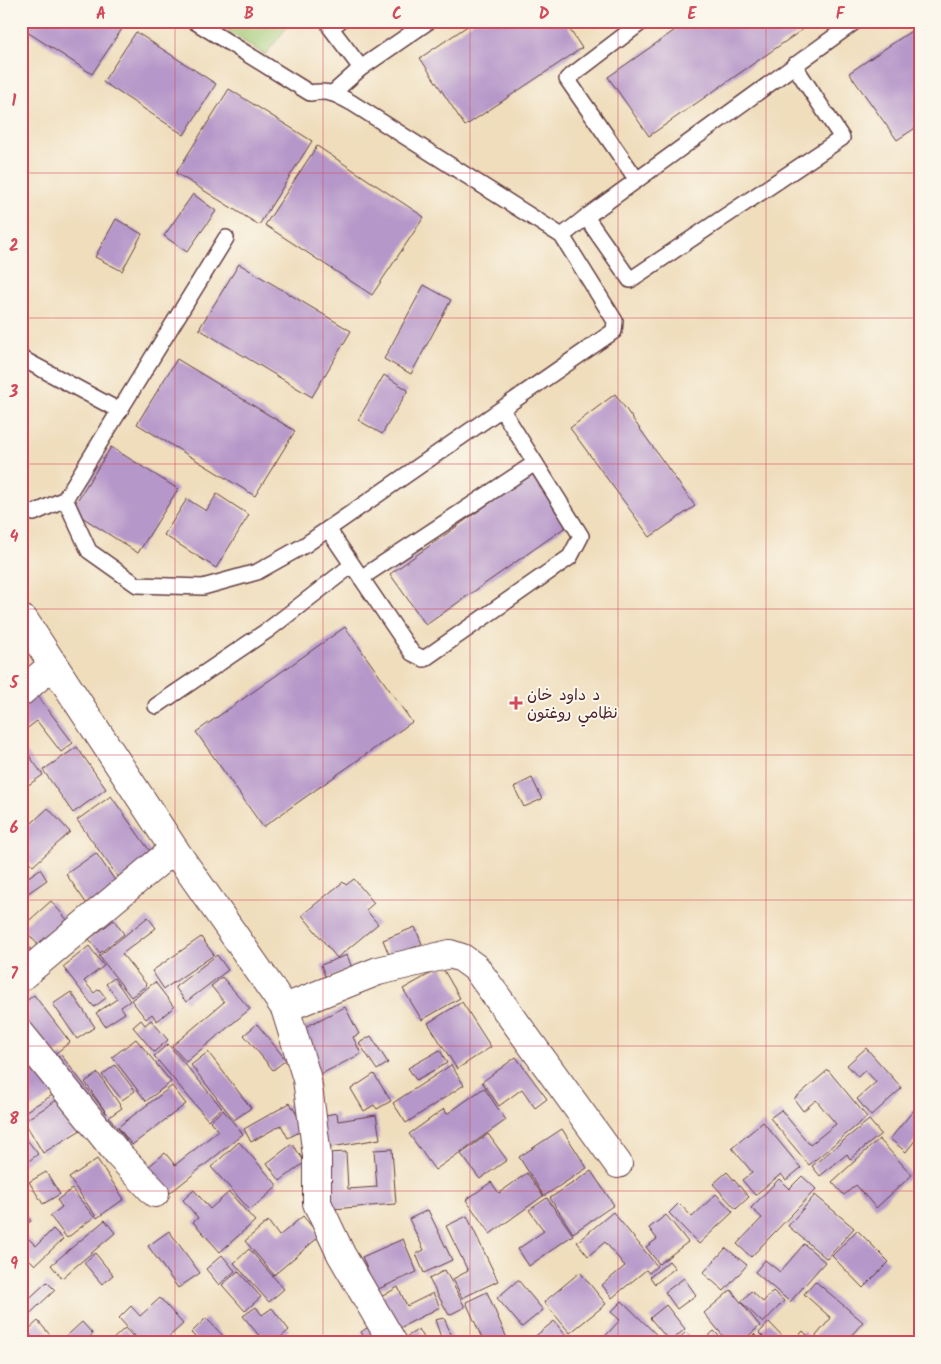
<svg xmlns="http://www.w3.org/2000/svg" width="941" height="1364" font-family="Kalam,'Playpen Sans Arabic',sans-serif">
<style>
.green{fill:#a2c974;stroke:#767450}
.building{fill:#b697c9}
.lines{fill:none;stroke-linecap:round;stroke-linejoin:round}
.lane-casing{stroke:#633c41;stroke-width:18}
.street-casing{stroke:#633c41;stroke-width:30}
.lane{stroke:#fff;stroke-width:15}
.street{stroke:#fff;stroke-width:28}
.grid{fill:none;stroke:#d1495b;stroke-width:1;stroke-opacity:0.55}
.poi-dot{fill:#d1495b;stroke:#fbf7ec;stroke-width:2}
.labels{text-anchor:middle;stroke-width:4;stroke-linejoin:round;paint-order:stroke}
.poi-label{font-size:16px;fill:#4a1f2b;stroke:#fbf7ec;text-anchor:start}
.neatline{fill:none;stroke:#d1495b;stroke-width:2}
.grid-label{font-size:16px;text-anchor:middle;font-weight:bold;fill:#d1495b}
</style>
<rect width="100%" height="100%" fill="#fbf7ec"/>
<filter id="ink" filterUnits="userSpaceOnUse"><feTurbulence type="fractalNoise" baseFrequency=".02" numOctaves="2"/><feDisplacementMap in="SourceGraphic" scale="10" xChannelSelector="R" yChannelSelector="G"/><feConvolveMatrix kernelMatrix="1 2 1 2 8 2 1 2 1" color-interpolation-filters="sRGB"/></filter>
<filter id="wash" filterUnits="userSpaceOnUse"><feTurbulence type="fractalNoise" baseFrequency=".0096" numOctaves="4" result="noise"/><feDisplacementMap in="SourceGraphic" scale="20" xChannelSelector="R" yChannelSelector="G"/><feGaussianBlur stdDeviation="1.12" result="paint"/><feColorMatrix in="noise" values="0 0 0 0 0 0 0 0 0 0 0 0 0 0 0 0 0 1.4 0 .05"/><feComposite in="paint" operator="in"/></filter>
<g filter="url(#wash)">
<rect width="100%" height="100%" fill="#efddbb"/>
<polygon class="green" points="213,21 292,21 265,55"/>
<g id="blocks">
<g class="building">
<polygon points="21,21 117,21 124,26 92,74 21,28"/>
<polygon points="475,21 564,21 582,48 465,126 420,58"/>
<polygon points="688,21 815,21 649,136 608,77"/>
<polygon points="920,25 920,125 897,140 849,73"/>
<polygon points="136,32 216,84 184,135 103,82"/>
<polygon points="229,89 312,141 259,225 176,173"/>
<polygon points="317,146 424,217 372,295 265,225"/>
<polygon points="193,194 216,211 187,252 164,236"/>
<polygon points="116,219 142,234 122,271 95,257"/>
<polygon points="239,264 351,331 312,397 199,329"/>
<polygon points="424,285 451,300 411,374 384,359"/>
<polygon points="177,359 295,431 255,496 137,424"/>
<polygon points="384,375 408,390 382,434 358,420"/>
<polygon points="615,394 695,506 650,537 570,428"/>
<polygon points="111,447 178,489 138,553 71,510"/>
<polygon points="533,472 570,524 426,625 390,574"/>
<polygon points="217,494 249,515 216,568 164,535 187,499 206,511"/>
<polygon points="345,627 412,722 263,827 196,732"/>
<polygon points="35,692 73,743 61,752 37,721 21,733 21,702"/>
<polygon points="23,747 43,775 21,790 21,748"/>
<polygon points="77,747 106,789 73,813 43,770"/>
<polygon points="532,778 542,799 524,807 514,787"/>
<polygon points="111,796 154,857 121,881 77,820"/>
<polygon points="48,808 70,832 33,866 21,853 21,833"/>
<polygon points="96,853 119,886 89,907 66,874"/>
<polygon points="40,869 47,880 21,898 21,882"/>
<polygon points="354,879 374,903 366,910 378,924 337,958 302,915 343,882 346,885"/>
<polygon points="51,901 69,922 40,947 22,927"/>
<polygon points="148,917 156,928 122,954 147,985 131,997 99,956"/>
<polygon points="114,920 124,934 100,953 89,939"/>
<polygon points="415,927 422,944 390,957 383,940"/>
<polygon points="201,937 214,955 164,989 152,971"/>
<polygon points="21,938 31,950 21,958"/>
<polygon points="89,946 104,966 84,981 94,993 99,989 106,998 94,1007 63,967"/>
<polygon points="217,955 228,970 186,1002 175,987"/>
<polygon points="347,955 352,968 326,979 321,965"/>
<polygon points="442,967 460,998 422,1020 403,989"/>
<polygon points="222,977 250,1009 186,1062 172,1046 224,1002 211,986"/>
<polygon points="114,978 130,1001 121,1007 125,1013 105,1026 96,1013 117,999 106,984"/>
<polygon points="155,982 174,1007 157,1021 152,1014 146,1019 131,1000"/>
<polygon points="71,992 95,1027 77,1039 53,1004"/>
<polygon points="34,995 70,1042 47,1060 21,1026 21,1005"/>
<polygon points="462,1002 491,1047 457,1069 428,1023"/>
<polygon points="345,1007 359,1034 353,1037 361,1054 321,1074 299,1030"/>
<polygon points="141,1020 145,1025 151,1020 168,1040 154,1052 133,1027"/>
<polygon points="257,1024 286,1060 273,1070 244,1035"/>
<polygon points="371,1036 388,1063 377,1070 359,1043"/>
<polygon points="136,1039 171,1082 146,1101 112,1057"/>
<polygon points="168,1044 222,1108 208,1120 154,1056"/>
<polygon points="866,1048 902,1088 871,1116 857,1099 876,1082 865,1070 858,1077 847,1065"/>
<polygon points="440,1050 447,1063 416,1080 408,1068"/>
<polygon points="208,1052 251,1108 234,1120 191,1065"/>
<polygon points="61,1055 107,1114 85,1082 98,1073 122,1108 109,1117 127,1140 116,1149 51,1063"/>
<polygon points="34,1056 56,1093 21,1114 21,1063"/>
<polygon points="516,1057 547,1099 535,1108 522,1089 499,1106 482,1082"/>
<polygon points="115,1065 135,1091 122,1100 102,1075"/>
<polygon points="451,1065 464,1085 406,1123 393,1103"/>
<polygon points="828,1070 867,1117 809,1165 770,1118 781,1110 810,1145 836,1124 816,1100 803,1111 794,1099"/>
<polygon points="374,1074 391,1101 377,1109 374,1105 364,1111 351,1089"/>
<polygon points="172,1086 186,1104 132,1145 118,1127"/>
<polygon points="484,1088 506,1120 435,1170 409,1134 444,1109 447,1114"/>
<polygon points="65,1095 84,1128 43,1153 24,1121"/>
<polygon points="290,1103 305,1129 288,1138 281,1125 251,1142 244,1129"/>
<polygon points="918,1105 920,1107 920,1134 906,1152 890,1139"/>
<polygon points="223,1110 243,1134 170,1193 148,1167 165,1153 175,1165 218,1131 210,1121"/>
<polygon points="337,1113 338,1121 376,1115 380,1139 325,1148 320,1116"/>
<polygon points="869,1120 881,1134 850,1159 847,1154 820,1176 812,1166"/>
<polygon points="763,1122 801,1168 786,1180 781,1174 755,1195 742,1180 752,1172 732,1148"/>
<polygon points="562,1129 587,1168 544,1196 519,1157"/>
<polygon points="21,1132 38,1154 21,1167"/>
<polygon points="488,1134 507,1160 480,1179 461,1154"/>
<polygon points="879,1139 912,1175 876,1208 856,1185 844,1195 832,1182"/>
<polygon points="239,1142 278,1186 250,1210 211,1167"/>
<polygon points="292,1144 305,1162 280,1181 267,1163"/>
<polygon points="392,1149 396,1204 332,1209 328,1153 346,1152 348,1189 377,1187 374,1150"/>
<polygon points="97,1159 124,1199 97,1218 69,1178"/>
<polygon points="591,1171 614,1205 573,1233 550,1198"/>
<polygon points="46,1172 60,1194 43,1204 29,1182"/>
<polygon points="727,1172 749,1197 736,1209 713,1184"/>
<polygon points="527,1173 543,1196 490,1234 466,1200 491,1182 499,1193"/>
<polygon points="802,1176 816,1189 751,1257 737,1244 762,1218 751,1208 779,1179 789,1189"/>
<polygon points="72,1189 94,1217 67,1238 50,1216 62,1207 57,1200"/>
<polygon points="194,1190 210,1209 229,1192 255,1221 220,1252 193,1222 198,1218 183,1200"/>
<polygon points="716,1194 733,1212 699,1244 669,1213 679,1203 692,1217"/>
<polygon points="815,1195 854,1228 827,1259 788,1226"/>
<polygon points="547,1198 573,1235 529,1266 518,1249 544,1231 529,1210"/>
<polygon points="21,1209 31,1221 21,1228"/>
<polygon points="428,1210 452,1260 424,1273 416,1254 424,1250 409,1219"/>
<polygon points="613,1212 657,1266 649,1273 646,1270 612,1298 602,1285 625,1266 605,1242 588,1256 577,1242"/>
<polygon points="666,1215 688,1242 659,1264 646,1247 657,1239 649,1228"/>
<polygon points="303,1216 320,1236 274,1275 245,1241 268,1221 279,1236"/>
<polygon points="467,1216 498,1281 462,1298 453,1279 468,1271 446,1226"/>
<polygon points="105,1220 115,1233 62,1278 51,1265"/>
<polygon points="53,1229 63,1239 35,1265 21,1251 21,1238 25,1235 36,1246"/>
<polygon points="857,1230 889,1262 863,1288 832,1256"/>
<polygon points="169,1231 200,1273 178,1288 148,1246"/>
<polygon points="403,1239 417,1272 376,1290 362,1257"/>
<polygon points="804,1244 825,1262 790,1302 755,1272 765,1260 780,1272"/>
<polygon points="726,1248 747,1265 724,1291 703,1273"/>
<polygon points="249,1249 284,1289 269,1302 234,1263"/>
<polygon points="95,1253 113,1275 102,1284 84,1263"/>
<polygon points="222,1255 235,1271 219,1285 206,1269"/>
<polygon points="669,1261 675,1268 655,1284 650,1277"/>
<polygon points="445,1270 465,1307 449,1315 429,1279"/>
<polygon points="238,1271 261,1297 245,1311 222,1285"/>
<polygon points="580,1272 606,1304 570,1333 544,1302"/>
<polygon points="684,1278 696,1295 677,1309 665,1292"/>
<polygon points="518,1280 543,1310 522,1327 497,1298"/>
<polygon points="815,1281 863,1322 845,1343 821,1343 815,1337 831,1318 804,1294"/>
<polygon points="47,1282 55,1290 21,1322 21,1306"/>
<polygon points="398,1287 407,1306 433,1293 440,1307 398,1329 381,1297"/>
<polygon points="731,1290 760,1326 740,1343 729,1343 704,1313"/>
<polygon points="751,1291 763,1302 773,1291 784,1301 763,1323 741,1302"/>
<polygon points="487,1292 509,1343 484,1343 466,1302"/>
<polygon points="160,1298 183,1324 162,1343 141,1343 119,1318 131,1306 140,1316"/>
<polygon points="622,1301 665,1343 599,1343 620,1320 611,1312"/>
<polygon points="666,1305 685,1329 670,1342 650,1318"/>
<polygon points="256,1307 262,1315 272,1308 289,1330 274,1343 265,1343 243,1316"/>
<polygon points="206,1318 230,1343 201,1343 191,1333"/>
<polygon points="444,1318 455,1343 443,1343 435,1320"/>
<polygon points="38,1321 57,1343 37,1343 27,1331"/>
<polygon points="554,1321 571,1342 569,1343 527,1343"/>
<polygon points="82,1322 93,1334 83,1343 59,1343"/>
<polygon points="769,1322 789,1343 769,1343 759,1333"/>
<polygon points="373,1324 385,1343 368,1343 361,1332"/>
<polygon points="125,1328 139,1343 110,1342"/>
<polygon points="419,1329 427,1343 400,1343 400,1341"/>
<polygon points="714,1331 726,1343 701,1343"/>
<polygon points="803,1331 815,1343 792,1343"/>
<polygon points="23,1332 33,1343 21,1343 21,1334"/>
<polygon points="686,1332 696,1343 675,1342"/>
<polygon points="754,1334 763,1343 746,1343"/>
</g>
</g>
</g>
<g filter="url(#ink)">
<use href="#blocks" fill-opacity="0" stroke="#633c41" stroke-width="1"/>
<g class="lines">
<defs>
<g id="lane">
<polyline points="340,21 330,27 361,68"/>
<polyline points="333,93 361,68 429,21"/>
<polyline points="637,180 567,79 643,21"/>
<polyline points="586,217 630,280 842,138 794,65"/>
<polyline points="562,236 586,217 856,21"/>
<polyline points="21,358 120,411"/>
<path d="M65,499L89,551L137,585L203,587L257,572L305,545L614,331L615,321L562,236L352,103C336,94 329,90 310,93L194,21"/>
<polyline points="21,510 34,513 65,499 226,238"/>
<polyline points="328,529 412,653 424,659 570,557 581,536 502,410"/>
<polyline points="361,578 535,463"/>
<polyline points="156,706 268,630 352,565"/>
</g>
<g id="street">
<polyline points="21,619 24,620 174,849 285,1008 307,1079 317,1156 317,1203 341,1254 393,1343"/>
<polyline points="21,692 54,664"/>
<polyline points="21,977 174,849"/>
<polyline points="285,1008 378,971 450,954 462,958 476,968 618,1164"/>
<polyline points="21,1034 118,1154 155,1193"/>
</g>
</defs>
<use href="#lane" class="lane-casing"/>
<use href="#street" class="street-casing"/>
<use href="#lane" class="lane"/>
<use href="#street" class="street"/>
</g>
</g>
<path class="grid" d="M175,21V1343M323,21V1343M470,21V1343M618,21V1343M766,21V1343M21,173H920M21,318H920M21,464H920M21,609H920M21,755H920M21,900H920M21,1046H920M21,1191H920"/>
<path class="poi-dot" d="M513.5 695.5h5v5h5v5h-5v5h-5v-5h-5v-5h5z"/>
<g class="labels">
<g class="poi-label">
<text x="527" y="700">د داود خان<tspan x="527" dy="18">نظامي روغتون</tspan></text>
</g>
</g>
<rect width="941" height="1364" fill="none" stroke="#fbf7ec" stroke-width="55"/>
<rect x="28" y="28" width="886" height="1308" class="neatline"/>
<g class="grid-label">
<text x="101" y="19">A</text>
<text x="249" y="19">B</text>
<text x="397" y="19">C</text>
<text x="544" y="19">D</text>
<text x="692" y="19">E</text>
<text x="840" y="19">F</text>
<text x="14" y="106">1</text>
<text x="14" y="251">2</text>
<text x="14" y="397">3</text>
<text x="14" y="542">4</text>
<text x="14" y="688">5</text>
<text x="14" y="833">6</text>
<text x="14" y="979">7</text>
<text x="14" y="1124">8</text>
<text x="14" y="1269">9</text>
</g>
</svg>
